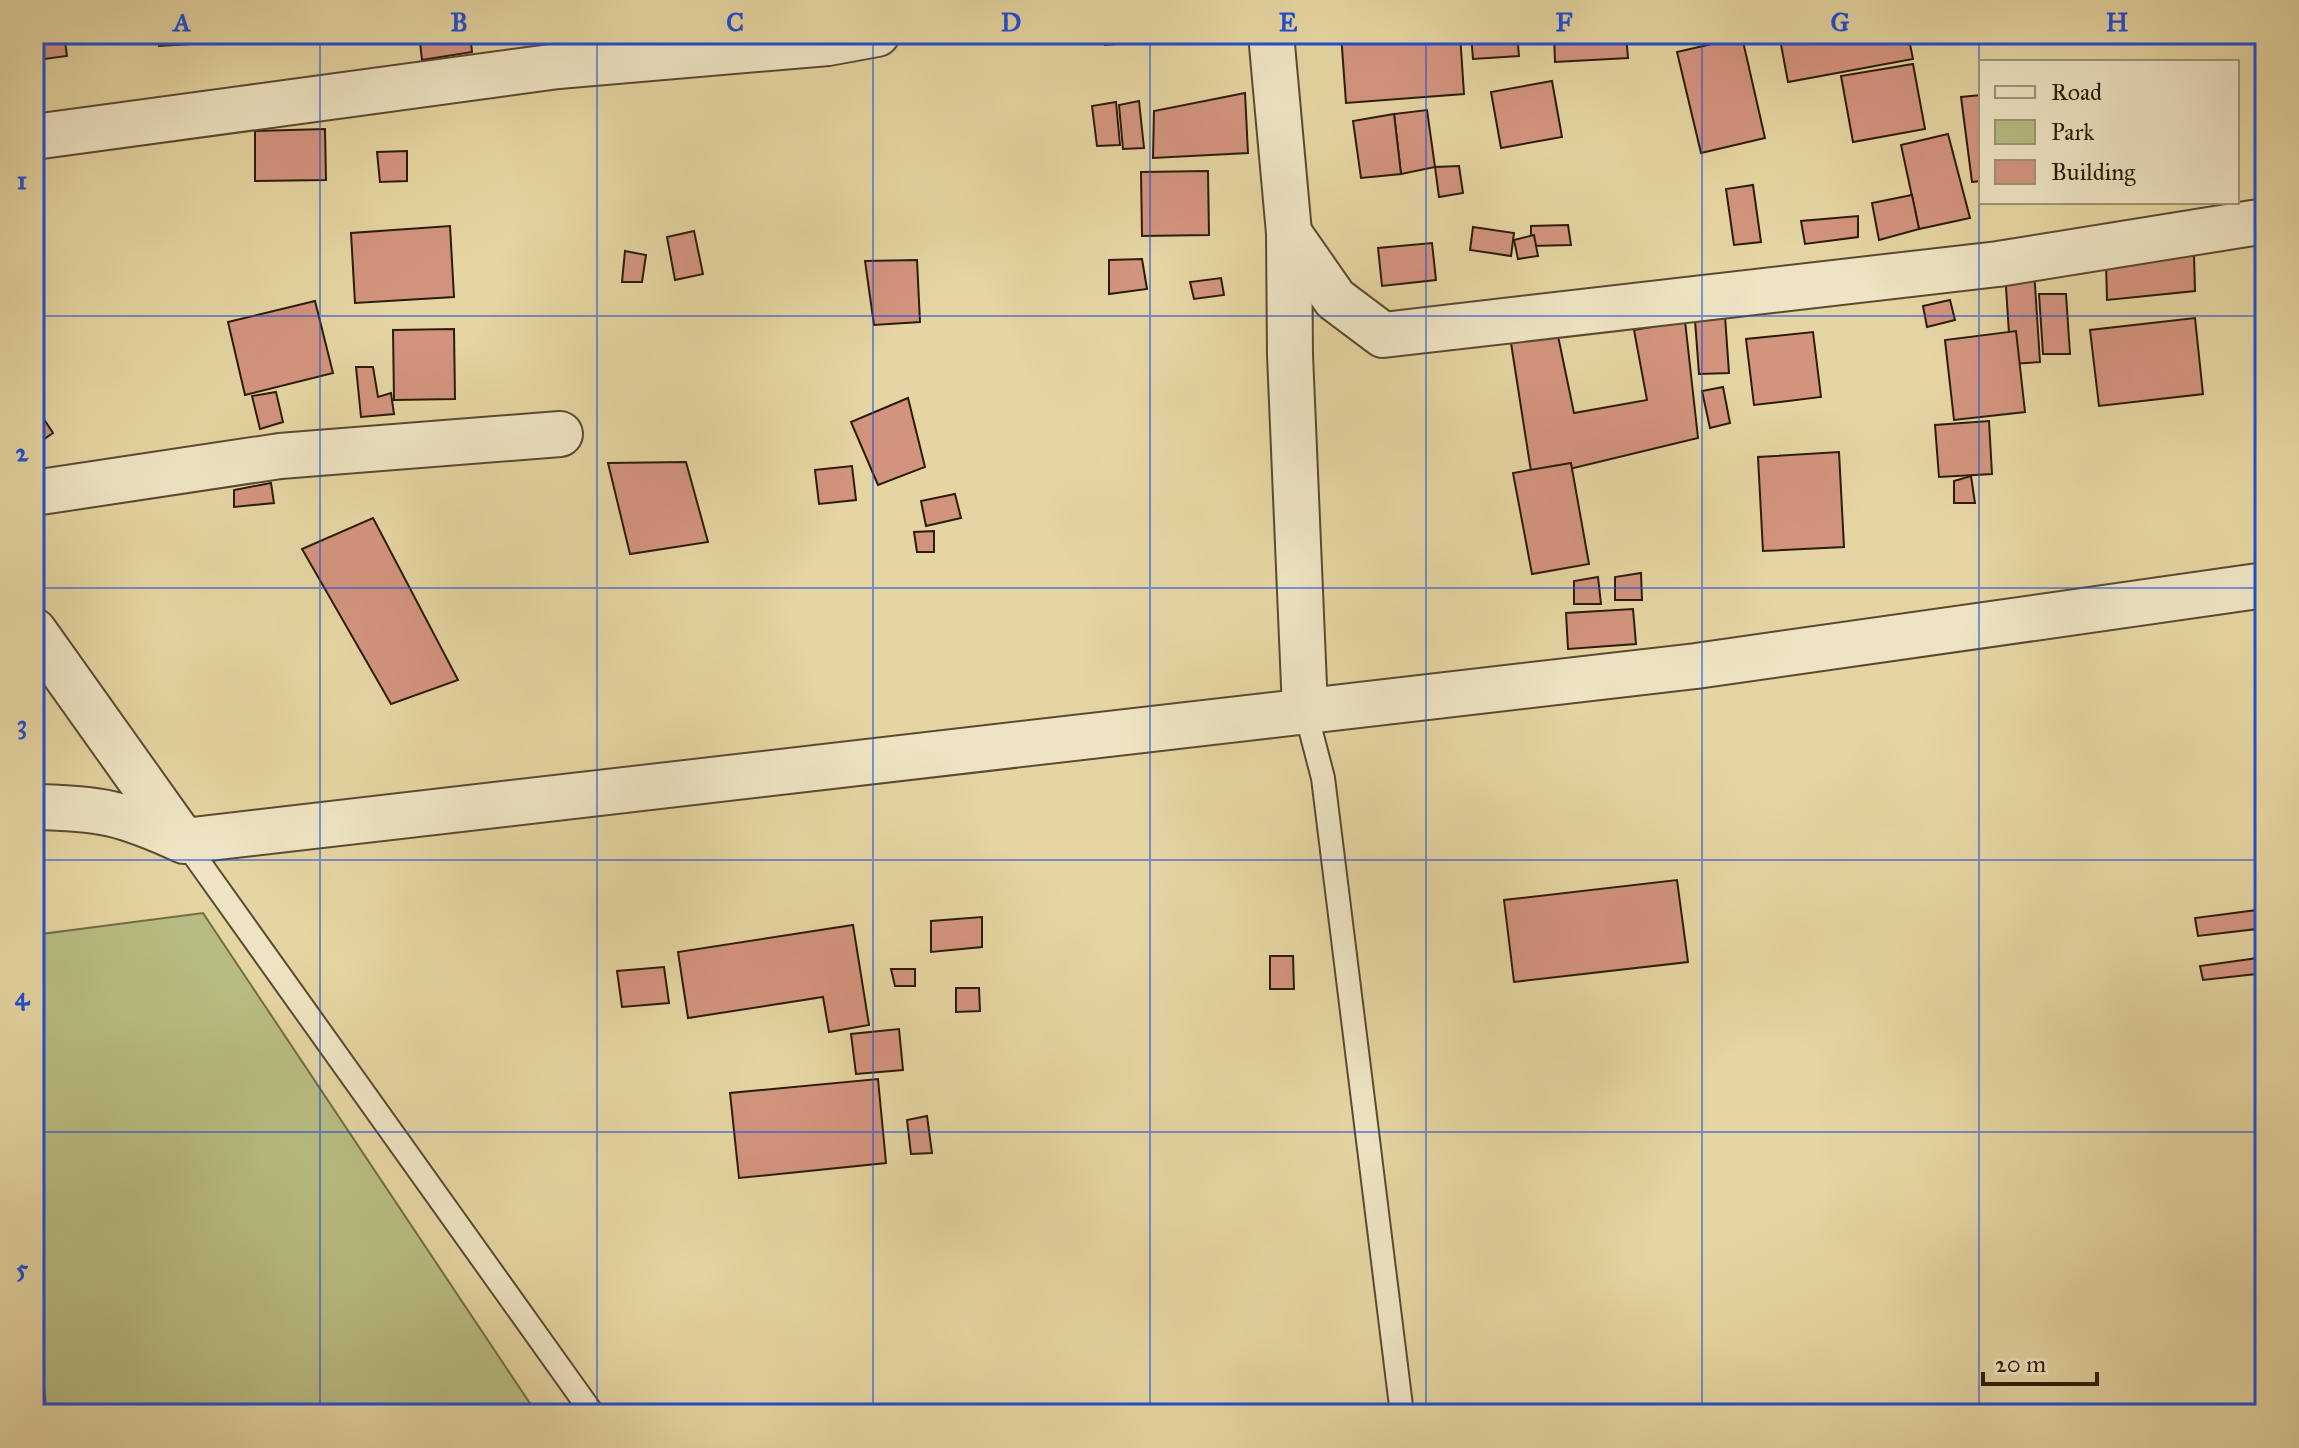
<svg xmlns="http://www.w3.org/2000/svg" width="2299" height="1448" font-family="'IM FELL Great Primer',serif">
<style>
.green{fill:#b8bc82;stroke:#726c46;stroke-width:2}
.building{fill:#d3947e;stroke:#2b1c0b;stroke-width:2}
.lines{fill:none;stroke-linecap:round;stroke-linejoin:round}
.service-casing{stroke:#5a4a31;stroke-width:26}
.minor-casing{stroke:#5a4a31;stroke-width:48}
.service{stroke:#eee4c3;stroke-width:22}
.minor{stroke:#eee4c3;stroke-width:44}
.grid{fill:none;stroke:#1d4ed8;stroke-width:2;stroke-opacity:0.55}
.neatline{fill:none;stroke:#1d4ed8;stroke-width:3}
.grid-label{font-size:26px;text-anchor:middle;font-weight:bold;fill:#1d4ed8}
</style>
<rect width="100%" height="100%" fill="#e5d5a2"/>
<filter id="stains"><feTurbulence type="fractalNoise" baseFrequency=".0025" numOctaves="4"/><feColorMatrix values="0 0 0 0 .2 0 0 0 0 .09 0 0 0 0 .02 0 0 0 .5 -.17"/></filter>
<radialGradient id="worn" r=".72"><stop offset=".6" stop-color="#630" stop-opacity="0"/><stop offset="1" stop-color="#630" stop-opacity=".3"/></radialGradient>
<polygon class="green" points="203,913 537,1414 47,1414 34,1297 34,935"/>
<g class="building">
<polygon points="34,34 64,34 67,56 36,60"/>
<polygon points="158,34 222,34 223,42 159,46"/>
<polygon points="419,34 470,34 472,52 422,60"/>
<polygon points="1105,34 1148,34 1149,41 1105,45"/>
<polygon points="1341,34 1460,34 1464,94 1346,103"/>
<polygon points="1471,34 1517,34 1519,56 1473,59"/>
<polygon points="1554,34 1626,34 1628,58 1555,62"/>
<polygon points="1779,34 1908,34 1913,59 1788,82"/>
<polygon points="1742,37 1765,138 1701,153 1677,52"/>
<polygon points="1913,64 1925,129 1853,142 1841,76"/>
<polygon points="1552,81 1562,137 1501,148 1491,92"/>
<polygon points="1245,93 1248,153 1153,158 1154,111"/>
<polygon points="1981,95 1981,181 1972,182 1961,97"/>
<polygon points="1139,101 1144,148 1123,149 1119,105"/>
<polygon points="1116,102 1120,145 1097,146 1092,106"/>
<polygon points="1427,110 1435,167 1401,174 1394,114"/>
<polygon points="1394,114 1401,174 1361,178 1353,121"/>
<polygon points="325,129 326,180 255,181 255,131"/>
<polygon points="1948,134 1970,218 1919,229 1901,145"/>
<polygon points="407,151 407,181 380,182 377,152"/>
<polygon points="1459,166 1463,193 1439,197 1435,167"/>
<polygon points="1208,171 1209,235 1142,236 1141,172"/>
<polygon points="1753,185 1761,242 1734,245 1726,189"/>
<polygon points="1912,195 1919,229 1879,240 1872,203"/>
<polygon points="1858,216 1858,237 1805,244 1801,221"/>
<polygon points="1568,225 1571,245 1531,246 1531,226"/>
<polygon points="450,226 454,297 355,303 351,233"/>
<polygon points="1473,227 1514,233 1511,256 1470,250"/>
<polygon points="694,231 703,274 675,280 667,237"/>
<polygon points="1534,235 1538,256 1518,259 1514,240"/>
<polygon points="1432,243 1436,280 1382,286 1378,248"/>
<polygon points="625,251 646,255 642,282 622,282"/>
<polygon points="2194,254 2195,291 2107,300 2106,262"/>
<polygon points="1142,259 1147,289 1109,294 1109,260"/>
<polygon points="917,260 920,322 874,325 865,261"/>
<polygon points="2034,270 2040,362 2011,364 2005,272"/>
<polygon points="1221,278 1224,295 1194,299 1190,282"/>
<polygon points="2039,294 2066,294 2070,354 2043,354"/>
<polygon points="1950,300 1955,320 1927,327 1923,306"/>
<polygon points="315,301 333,373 245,395 228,322"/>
<polygon points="1725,316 1729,373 1699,374 1695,320"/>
<polygon points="2195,318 2203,394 2099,406 2090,330"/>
<polygon points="1685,321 1698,438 1532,478 1511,343 1558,336 1574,413 1647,400 1634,330"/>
<polygon points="454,329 455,399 394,400 393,330"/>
<polygon points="2016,331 2025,412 1954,420 1945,340"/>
<polygon points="1813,332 1821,397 1754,405 1746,339"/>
<polygon points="356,367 373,367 378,397 391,393 394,414 361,417"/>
<polygon points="1723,387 1730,423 1710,428 1702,391"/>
<polygon points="276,392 283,422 260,429 252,396"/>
<polygon points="908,398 925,467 878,485 851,422"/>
<polygon points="34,404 53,433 34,446"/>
<polygon points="1989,421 1992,474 1939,477 1935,425"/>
<polygon points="1839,452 1844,547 1763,551 1758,457"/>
<polygon points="686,462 708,542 630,554 608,463"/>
<polygon points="1571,463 1589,564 1532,574 1513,473"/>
<polygon points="852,466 856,500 819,504 815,470"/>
<polygon points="1971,476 1975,503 1954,503 1954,481"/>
<polygon points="271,483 274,503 234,507 234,490"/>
<polygon points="955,494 961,518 926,526 921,501"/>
<polygon points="373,518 458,680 391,704 302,549"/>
<polygon points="934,531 934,552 917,552 914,532"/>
<polygon points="1641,573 1642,600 1615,600 1615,577"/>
<polygon points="1598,577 1601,604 1574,604 1574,581"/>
<polygon points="1633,609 1636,644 1568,649 1566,613"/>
<polygon points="1677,880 1688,962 1514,982 1504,900"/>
<polygon points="2265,909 2265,928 2198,936 2195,918"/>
<polygon points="982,917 982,947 931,952 931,921"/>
<polygon points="853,925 869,1025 829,1032 823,997 688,1018 678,952"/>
<polygon points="1270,956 1293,956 1294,989 1270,989"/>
<polygon points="2265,957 2265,973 2203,980 2200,966"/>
<polygon points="664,967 669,1003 622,1007 617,971"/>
<polygon points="891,969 915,969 915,986 895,986"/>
<polygon points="956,988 979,988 980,1011 956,1012"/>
<polygon points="899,1029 903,1070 856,1074 851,1034"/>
<polygon points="878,1079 886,1163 739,1178 730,1093"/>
<polygon points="927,1116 932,1153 911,1154 907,1120"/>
</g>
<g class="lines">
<defs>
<g id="service">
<polyline points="1305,709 1323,778 1402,1414"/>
<polyline points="184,841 593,1414"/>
</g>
<g id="minor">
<polyline points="1271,34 1289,233 1290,355 1305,709"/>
<polyline points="34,137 558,66 828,43 877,34"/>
<polyline points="1289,233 1335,299 1383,335 1998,264 2265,221"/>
<polyline points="34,493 280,456 560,434"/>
<polyline points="34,631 182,839"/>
<path d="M34,807C101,808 123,813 184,841L1696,666L2265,585"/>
</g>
</defs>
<use href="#service" class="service-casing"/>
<use href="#minor" class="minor-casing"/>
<use href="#service" class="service"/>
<use href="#minor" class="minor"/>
</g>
<path class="grid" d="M320,34V1414M597,34V1414M873,34V1414M1150,34V1414M1426,34V1414M1702,34V1414M1979,34V1414M34,316H2265M34,588H2265M34,860H2265M34,1132H2265"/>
<rect width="2299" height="1448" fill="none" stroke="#e5d5a2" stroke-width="88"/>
<rect x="1979" y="60" width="260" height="144" fill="#eee4c3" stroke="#a09479" stroke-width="2"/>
<rect x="1995" y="86" width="40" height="12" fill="#eee4c3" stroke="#a09479" stroke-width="2"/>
<text x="2051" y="100" font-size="24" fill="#2b1c0b">Road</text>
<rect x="1995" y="120" width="40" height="24" fill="#b8bc82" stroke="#a09479" stroke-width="2"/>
<text x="2051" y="140" font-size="24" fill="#2b1c0b">Park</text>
<rect x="1995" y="160" width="40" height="24" fill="#d3947e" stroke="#a09479" stroke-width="2"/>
<text x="2051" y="180" font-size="24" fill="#2b1c0b">Building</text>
<path d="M1983 1372v12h114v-12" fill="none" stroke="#2b1c0b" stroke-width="4"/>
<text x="1995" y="1372" font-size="24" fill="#2b1c0b" stroke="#eee4c3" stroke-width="6" paint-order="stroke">20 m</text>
<rect x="44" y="44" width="2211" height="1360" class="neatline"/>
<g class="grid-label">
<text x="182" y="31">A</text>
<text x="459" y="31">B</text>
<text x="735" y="31">C</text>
<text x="1011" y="31">D</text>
<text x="1288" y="31">E</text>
<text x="1564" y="31">F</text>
<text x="1840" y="31">G</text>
<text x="2117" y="31">H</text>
<text x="22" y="189">1</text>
<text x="22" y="461">2</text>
<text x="22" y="733">3</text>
<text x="22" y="1005">4</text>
<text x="22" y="1277">5</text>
</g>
<rect width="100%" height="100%" filter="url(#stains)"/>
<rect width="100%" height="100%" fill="url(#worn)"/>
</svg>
